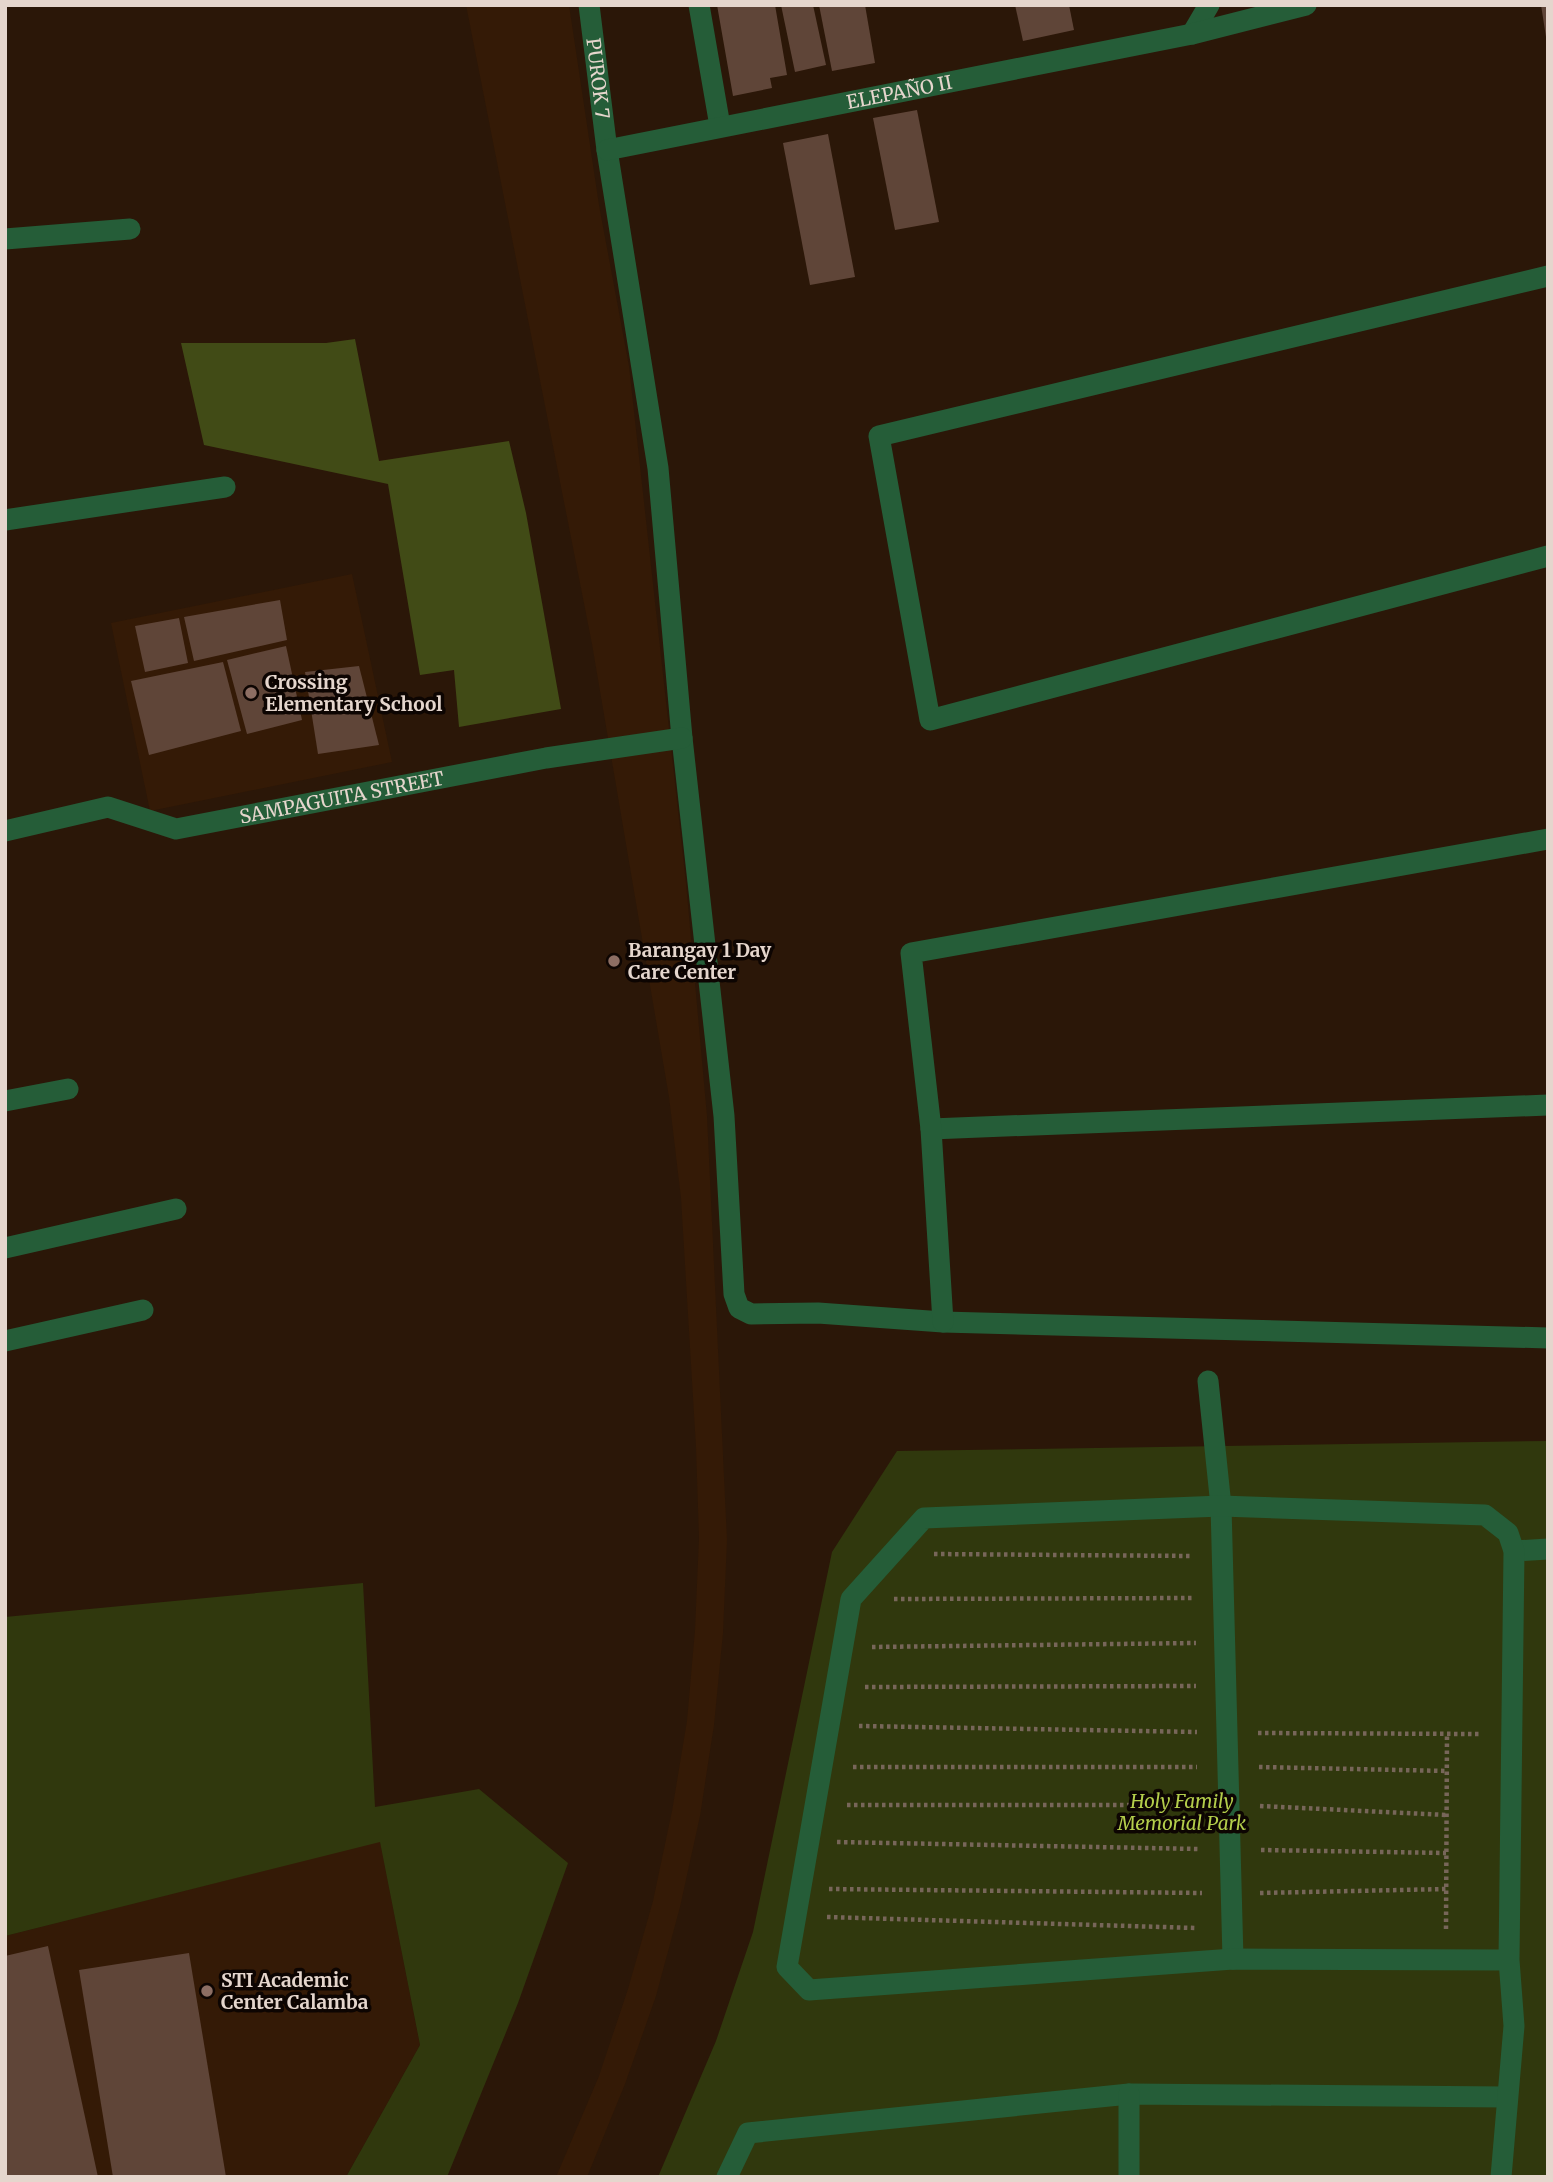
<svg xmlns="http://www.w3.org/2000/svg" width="1553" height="2182" font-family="Merriweather,serif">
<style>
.built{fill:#341a06}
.green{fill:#30380d}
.forest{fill:#414b16}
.building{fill:#5f4538}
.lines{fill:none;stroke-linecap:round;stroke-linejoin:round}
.path{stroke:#776659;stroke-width:4.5;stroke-dasharray:3.5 3.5;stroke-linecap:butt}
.minor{stroke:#255d38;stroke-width:21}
.education-dot{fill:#8d6e63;stroke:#0d0502;stroke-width:2.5}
.labels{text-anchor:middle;stroke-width:7;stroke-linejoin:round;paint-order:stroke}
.street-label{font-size:19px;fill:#e5d6cd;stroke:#0d0502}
.poi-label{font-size:19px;font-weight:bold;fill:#e5d6cd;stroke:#0d0502;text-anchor:start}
.park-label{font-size:19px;font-style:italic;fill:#b4ce4b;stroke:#0d0502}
</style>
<rect width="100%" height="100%" fill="#2b1708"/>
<g class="built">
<polygon points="466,5 569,5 599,205 629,366 686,883 707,1116 727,1540 723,1633 714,1725 700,1816 680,1907 656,1996 625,2084 587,2177 556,2177 599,2076 628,1989 653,1901 672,1811 687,1721 695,1630 699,1538 696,1447 681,1198 669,1097 592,644"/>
<polygon points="352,574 392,762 150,811 111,623"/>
<polygon points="380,1841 420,2045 346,2177 5,2177 5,1936"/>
</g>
<g class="green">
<polygon points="1548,1441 1548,2177 658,2177 716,2041 753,1932 832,1552 897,1451"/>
<polygon points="363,1583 375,1807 479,1789 568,1863 518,2003 447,2177 346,2177 420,2045 380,1842 5,1936 5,1617"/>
</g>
<polygon class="forest" points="355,339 379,461 509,441 526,513 561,709 459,727 454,670 420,675 388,484 204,445 181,343 326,343"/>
<g class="building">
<polygon points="717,5 775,5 787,75 770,78 772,88 733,96"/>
<polygon points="781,5 813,5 826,65 795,72"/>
<polygon points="819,5 865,5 875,63 832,71"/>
<polygon points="1015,5 1069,5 1074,30 1023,41"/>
<polygon points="1541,5 1548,5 1548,37 1546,37"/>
<polygon points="917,110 939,222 895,230 873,118"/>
<polygon points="828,134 855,277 810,285 783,143"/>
<polygon points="280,600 287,640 194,661 184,617"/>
<polygon points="179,618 188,663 145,672 135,626"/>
<polygon points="286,646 302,720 247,734 227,660"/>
<polygon points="223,662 241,731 149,755 131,681"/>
<polygon points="359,666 379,745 318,754 305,672"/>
<polygon points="48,1946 98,2177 5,2177 5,1956"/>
<polygon points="189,1953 226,2177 113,2177 79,1970"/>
</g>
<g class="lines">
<g class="path">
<polyline points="934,1554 1192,1556"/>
<polyline points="894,1599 1193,1598"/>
<polyline points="872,1647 1196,1643"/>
<polyline points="865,1687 1196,1686"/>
<polyline points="859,1726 1197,1732"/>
<polyline points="1258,1733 1481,1734"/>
<polyline points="853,1767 1197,1767"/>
<polyline points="1259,1767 1447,1771"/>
<polyline points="847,1805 1198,1805"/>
<polyline points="1260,1806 1447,1815"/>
<polyline points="837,1842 1199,1849"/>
<polyline points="1261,1850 1446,1853"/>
<polyline points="829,1889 1202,1893"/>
<polyline points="1260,1893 1446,1889"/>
<polyline points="827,1917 1196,1928"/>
<polyline points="1446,1929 1447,1734"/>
</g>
<g class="minor">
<path id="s1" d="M589,5L607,150L658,468L682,738L724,1116L734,1294L739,1308L751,1314L818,1313L943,1322L1548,1338"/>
<polyline points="699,5 720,126"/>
<polyline points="1192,34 1209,5"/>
<path id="s2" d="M607,150L1192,34L1306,5"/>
<polyline points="5,239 130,229"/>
<polyline points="1548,276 879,436 930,720 1548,556"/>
<polyline points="5,520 225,487"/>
<path id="s3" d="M5,831L108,807L176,829L546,758L682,738"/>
<polyline points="5,1101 68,1089"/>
<polyline points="931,1129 1548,1105"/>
<polyline points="5,1248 176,1209"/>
<polyline points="943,1322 931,1129 911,953 1548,839"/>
<polyline points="5,1341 143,1310"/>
<polyline points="1208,1381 1221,1506 1233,1959"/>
<polyline points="1514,1551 1548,1549"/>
<polyline points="727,2177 748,2133 1129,2094 1506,2097"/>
<polyline points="1129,2177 1129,2094"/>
<polyline points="1501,2177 1514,2026 1509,1960 1514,1551 1508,1533 1485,1515 1221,1506 924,1518 851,1599 787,1967 809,1990 1233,1959 1509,1960"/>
</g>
</g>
<g class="education-dot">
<circle cx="251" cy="693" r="7"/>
<circle cx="614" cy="961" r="7"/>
<circle cx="207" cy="1991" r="7"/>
</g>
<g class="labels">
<g class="street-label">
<text dy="7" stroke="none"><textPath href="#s1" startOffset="74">PUROK 7</textPath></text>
<text dy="7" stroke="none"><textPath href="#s2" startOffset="298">ELEPAÑO II</textPath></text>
<text dy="7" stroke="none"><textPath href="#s3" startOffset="346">SAMPAGUITA STREET</textPath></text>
</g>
<g class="poi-label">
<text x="265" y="689">Crossing<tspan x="265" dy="22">Elementary School</tspan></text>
<text x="628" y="957">Barangay 1 Day<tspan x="628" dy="22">Care Center</tspan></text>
<text x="221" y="1987">STI Academic<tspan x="221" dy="22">Center Calamba</tspan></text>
</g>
<g class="park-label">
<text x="1182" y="1808">Holy Family<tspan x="1182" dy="22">Memorial Park</tspan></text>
</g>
</g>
<rect width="1553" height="2182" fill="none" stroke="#e5d6cd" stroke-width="14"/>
</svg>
